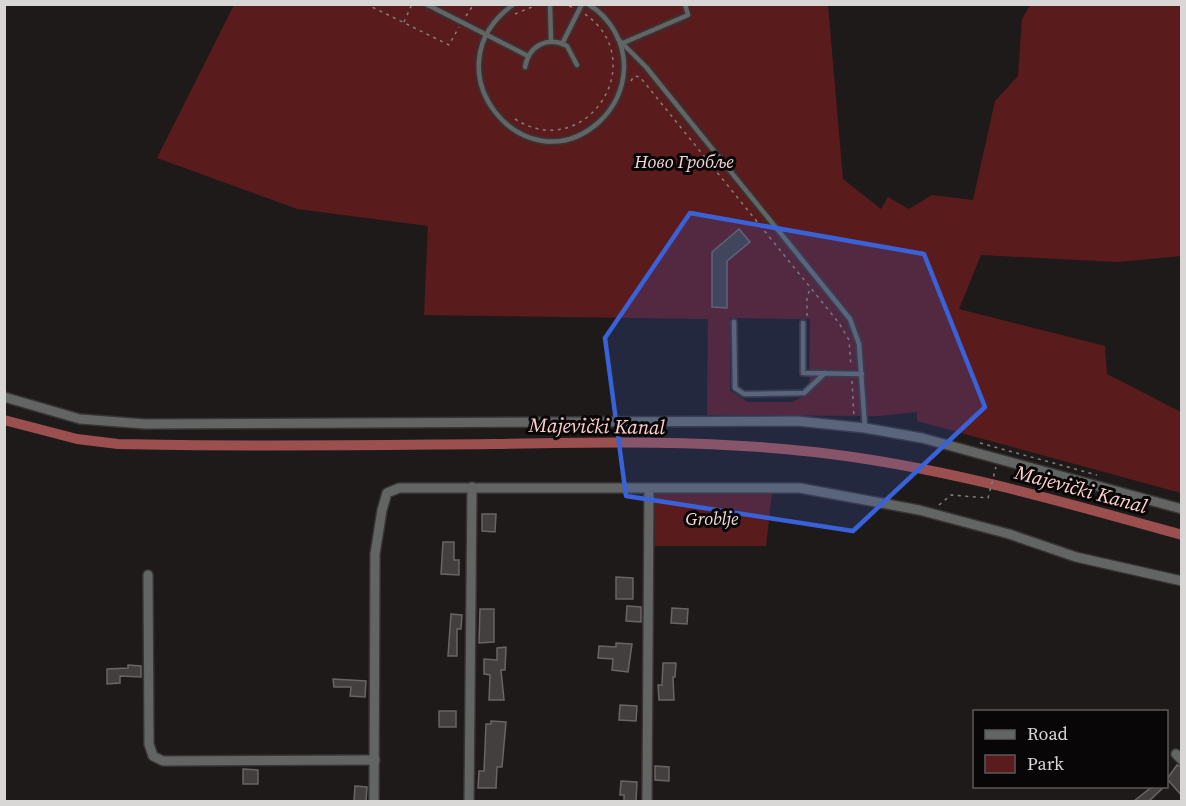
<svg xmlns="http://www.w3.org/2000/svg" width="1186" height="806" font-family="'Source Serif 4',serif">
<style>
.green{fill:#5a1b1d;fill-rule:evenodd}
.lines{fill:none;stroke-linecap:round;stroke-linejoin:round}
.canal{stroke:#9b504f;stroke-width:10}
.building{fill:#443f3f;stroke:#6a6464;stroke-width:1.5}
.lane-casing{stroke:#393434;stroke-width:8}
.street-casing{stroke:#393434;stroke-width:12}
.path{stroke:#837f7f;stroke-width:1.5;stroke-dasharray:3 4.5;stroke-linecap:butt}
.lane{stroke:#636565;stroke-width:4.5}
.street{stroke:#636565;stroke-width:9}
.marked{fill:#3962d8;fill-opacity:0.2;stroke:#3962d8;stroke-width:4.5;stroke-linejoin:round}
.labels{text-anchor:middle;stroke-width:6;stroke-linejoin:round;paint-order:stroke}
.park-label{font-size:18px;font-style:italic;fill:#f0d8d7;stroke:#080606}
.water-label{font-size:20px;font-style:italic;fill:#fed0cd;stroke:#080606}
</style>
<rect width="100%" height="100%" fill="#1f1a1a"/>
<g class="green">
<path d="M234,5H828L843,179L881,209L888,197L909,209L932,195L973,200L995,101L1018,76L1022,19L1030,5H1181V256L1118,262L981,255L959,309L1105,346L1107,374L1181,412V493L917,421V412L879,416L707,415L708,319L424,315L428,226L297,209L157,158ZM730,318L810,319L809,394L792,402H748L730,391Z"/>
<polygon points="654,492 772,492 766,546 655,546"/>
</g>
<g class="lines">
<path class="canal" d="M4,420L77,439L118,444C243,447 370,445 495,444C602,442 708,440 814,452C940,466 1060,501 1182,535"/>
</g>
<g class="building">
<polygon points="739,229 750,242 727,261 727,308 712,307 712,252"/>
<polygon points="482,514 496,514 495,532 482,531"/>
<polygon points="443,542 454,542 454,560 459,560 459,575 441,574"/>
<polygon points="616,577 633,578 633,599 616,599"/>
<polygon points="627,606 641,607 641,622 626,621"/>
<polygon points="672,608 688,609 687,624 671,623"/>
<polygon points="480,609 494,609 494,642 479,643"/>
<polygon points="451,614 462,615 461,629 457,629 457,656 448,656"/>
<polygon points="616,643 632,644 628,672 612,670 613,659 598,658 599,646 616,647"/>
<polygon points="506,647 505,670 501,670 504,700 489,700 490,675 484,674 484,659 497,660 497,648"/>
<polygon points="663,663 676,663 675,677 673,677 674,700 659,700 658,685 662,685"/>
<polygon points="128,665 141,666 141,677 120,676 120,683 107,684 107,669 128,668"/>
<polygon points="333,679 366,681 365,697 350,696 351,687 334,687"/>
<polygon points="620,705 637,706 636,721 619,720"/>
<rect x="439" y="711" width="17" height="16"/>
<polygon points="491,721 506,722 502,767 497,767 496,788 478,788 479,771 484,771 486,724 491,724"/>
<polygon points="1177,765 1182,767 1182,796 1167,779"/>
<polygon points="655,766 669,767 669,781 655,780"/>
<polygon points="243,769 258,770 258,784 243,784"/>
<polygon points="621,781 637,782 636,801 624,801 624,795 620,795"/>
<polygon points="355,786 367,787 366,801 354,801"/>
<polygon points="1153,786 1165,786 1149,801 1134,801"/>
</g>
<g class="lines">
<defs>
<g id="lane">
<polyline points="426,4 528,56"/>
<path d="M514,4C425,67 524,189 599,122C614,108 623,89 624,69C625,43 611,18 588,4"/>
<polyline points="550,4 551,41"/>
<polyline points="618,39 646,67 850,319 859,344 865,428"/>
<polyline points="623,43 688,15 685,4"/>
<polyline points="562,44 582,4"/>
<path d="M525,67C529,45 548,36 567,46L577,65"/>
<polyline points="734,322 735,388 744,394 804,393 825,373"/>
<polyline points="803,323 803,373 862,374"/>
</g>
<g id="street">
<polyline points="4,397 80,419 145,424 797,421 865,428 922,438 1182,509"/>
<polyline points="148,575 149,744 153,756 163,761 375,760"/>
<polyline points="1176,754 1182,760"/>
<polyline points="374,802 375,554 382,510 387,493 399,488 800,488 919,510 1009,534 1076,557 1182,581"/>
<polyline points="469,802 472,487"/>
<polyline points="647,802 649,489"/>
</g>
</defs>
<use href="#lane" class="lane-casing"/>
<use href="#street" class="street-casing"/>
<g class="path">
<polyline points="366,4 449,45 459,27"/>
<polyline points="562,4 572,7"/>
<polyline points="515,14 539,4"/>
<polyline points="466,16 474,4"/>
<polyline points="404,22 412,4"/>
<polyline points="631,81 634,76 640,77 839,323 849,340 851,367"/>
<path d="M515,119C585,164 653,62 585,14"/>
<polyline points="807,316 807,297 810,289"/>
<polyline points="852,381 854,418"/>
<polyline points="980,443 1097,475"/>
<polyline points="939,505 951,495 988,498 996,467"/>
</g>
<use href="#lane" class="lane"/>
<use href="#street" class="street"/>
</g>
<path class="marked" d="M690,213L924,254L985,407L853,531L626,496L605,338Z"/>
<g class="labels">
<g class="park-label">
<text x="684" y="168">Ново Гробље</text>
<text x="712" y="525">Groblje</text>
</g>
<g class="water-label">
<text transform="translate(597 426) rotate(1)" y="7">Majevički Kanal</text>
<text transform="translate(1081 489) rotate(15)" y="7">Majevički Kanal</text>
</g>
</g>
<rect width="1186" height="806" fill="none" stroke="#d9d6d6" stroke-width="12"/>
<rect x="973" y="710" width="195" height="78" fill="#080606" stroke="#5c5959" stroke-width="1.5"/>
<rect x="985" y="730" width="30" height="9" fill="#636565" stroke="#5c5959" stroke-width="1.5"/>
<text x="1027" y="740" font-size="18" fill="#d9d6d6">Road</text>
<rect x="985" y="755" width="30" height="18" fill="#5a1b1d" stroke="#5c5959" stroke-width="1.5"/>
<text x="1027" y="770" font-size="18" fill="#d9d6d6">Park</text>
</svg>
